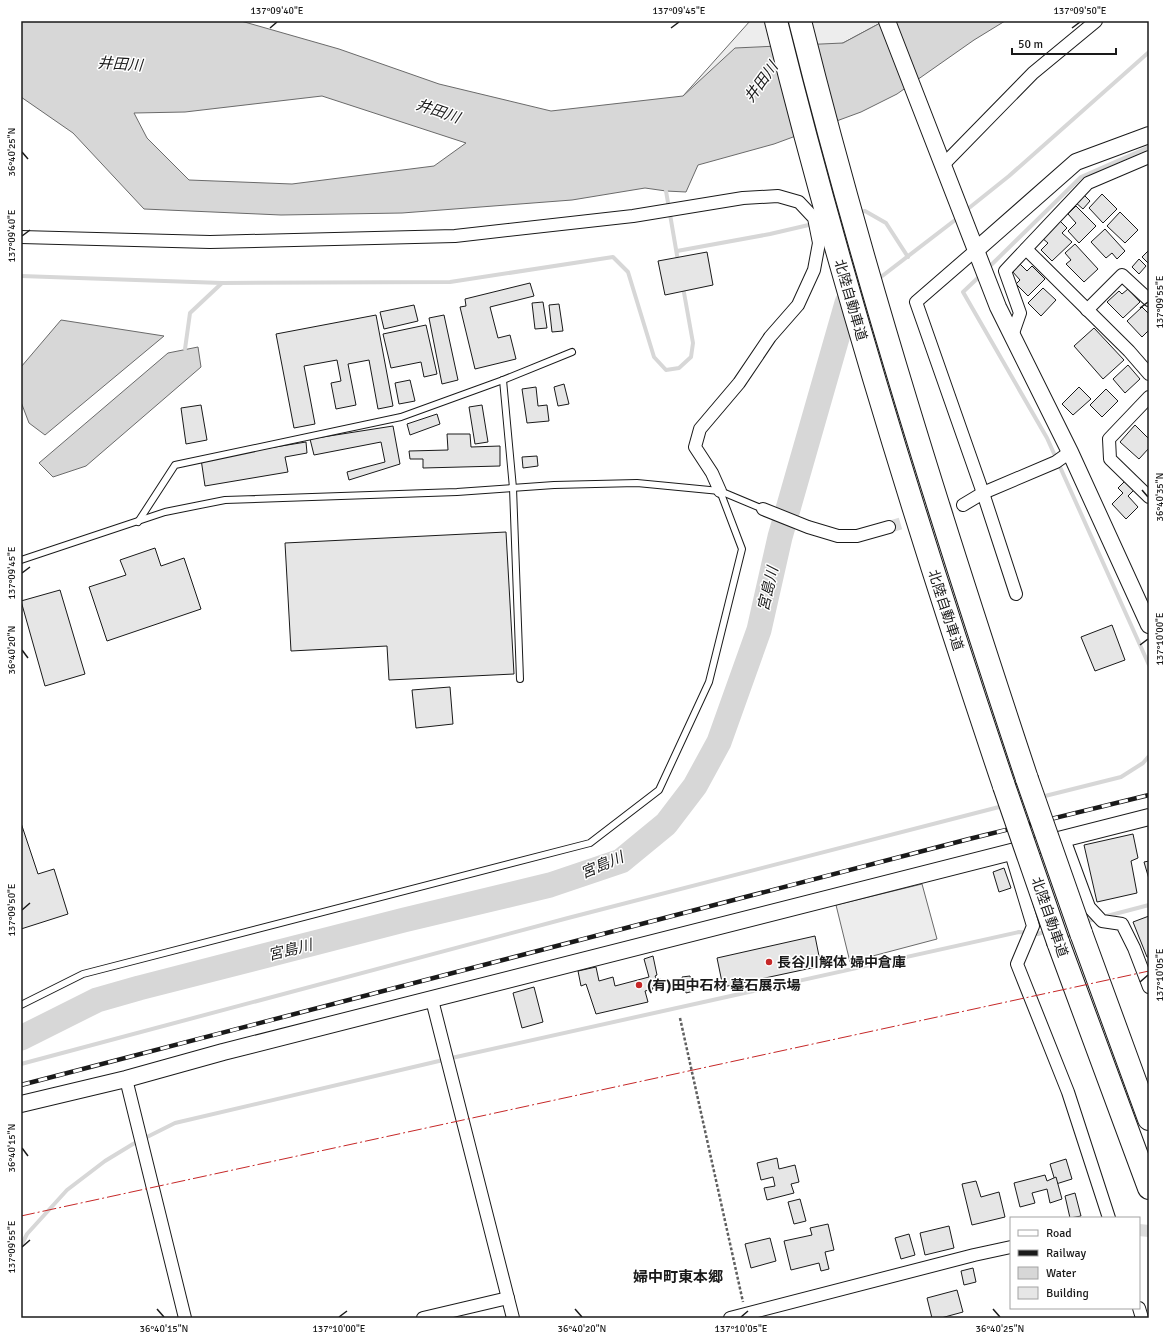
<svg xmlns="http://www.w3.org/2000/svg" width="1170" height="1339" font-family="Signika,'Noto Sans JP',sans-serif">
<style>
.built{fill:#ededed;stroke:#6a6a6a}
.water{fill:#d7d7d7;stroke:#6a6a6a;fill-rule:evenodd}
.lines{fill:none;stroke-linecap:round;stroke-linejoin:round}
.stream{stroke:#d7d7d7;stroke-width:4}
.river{stroke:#d7d7d7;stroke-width:25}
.building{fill:#e6e6e6;stroke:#1a1a1a}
.minor-tunnel{stroke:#ddd;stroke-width:12;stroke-dasharray:12 6;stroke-linecap:butt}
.service-casing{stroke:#1a1a1a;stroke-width:8}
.minor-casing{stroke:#1a1a1a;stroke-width:14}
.tertiary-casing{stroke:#1a1a1a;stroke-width:18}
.motorway-casing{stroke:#1a1a1a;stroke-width:24}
.path{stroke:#5f5f5f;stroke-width:2.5;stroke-dasharray:3 2;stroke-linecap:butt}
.service{stroke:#fff;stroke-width:6}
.minor{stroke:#fff;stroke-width:12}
.tertiary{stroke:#fff;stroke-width:16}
.motorway{stroke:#fff;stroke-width:22}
.rail-casing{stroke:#1a1a1a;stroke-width:4.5}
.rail{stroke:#fff;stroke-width:3;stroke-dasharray:9;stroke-linecap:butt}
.motorway-bridge-casing{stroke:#1a1a1a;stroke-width:24;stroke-linecap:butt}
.motorway-bridge{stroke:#fff;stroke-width:22}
.power{stroke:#c62828;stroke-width:1;stroke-dasharray:14 3 2 3;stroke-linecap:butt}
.ticks{fill:none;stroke:#1a1a1a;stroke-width:1.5}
.poi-dot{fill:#c62828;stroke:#fff;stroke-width:1.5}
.labels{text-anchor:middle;stroke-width:3;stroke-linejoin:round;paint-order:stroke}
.street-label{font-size:14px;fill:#1a1a1a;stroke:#fff}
.poi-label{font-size:14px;font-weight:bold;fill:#1a1a1a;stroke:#fff;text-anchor:start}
.water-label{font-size:15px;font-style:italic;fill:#1a1a1a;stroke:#fff}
.neighbourhood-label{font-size:15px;font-weight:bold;fill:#1a1a1a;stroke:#fff}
.neatline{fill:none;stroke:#1a1a1a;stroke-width:1.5}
.ticks-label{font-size:10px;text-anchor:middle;fill:#1a1a1a}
</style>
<rect width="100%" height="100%" fill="#fff"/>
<g class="built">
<polygon points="750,21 884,21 843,43 683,96"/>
<polygon points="922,884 937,939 850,962 836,905"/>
</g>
<g class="water">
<path d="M21,21H241L339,49L439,84L551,111L683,96L735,48L843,43L884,21H1005L974,40L897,94L861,112L774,144L698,165L686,192L666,191L645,188L572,200L402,213L281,215L144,209L73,133L21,97ZM322,96L466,143L434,166L292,184L189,180L147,138L134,113L185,112Z"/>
<polygon points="61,320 164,336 45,435 29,423 21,402 21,367"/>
<polygon points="198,347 201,367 86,466 53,477 39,463 168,353"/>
</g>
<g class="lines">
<g class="stream">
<polyline points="666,191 678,261"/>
<polyline points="964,212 1009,176 1149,52"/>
<polyline points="857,213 865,211 886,223 908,257"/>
<polyline points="677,251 770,234 813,224"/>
<polyline points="987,269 1081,177 1149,147"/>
<polyline points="982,274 963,292 1047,438 1149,665"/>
<polyline points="21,276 222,283 450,282 613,257 628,272 654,357 666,370 679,368 691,357 693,343 683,287"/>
<polyline points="877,280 959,217"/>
<polyline points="185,349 190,313 222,283"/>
<polyline points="1041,797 1121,777 1143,763 1149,756"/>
<polyline points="1084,922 1149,905"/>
<polyline points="21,1064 568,918 1003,806"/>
<polyline points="21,1246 27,1234 67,1190 105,1161 133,1144 175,1123 456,1057 1019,932 1038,934 1047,931"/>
</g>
<polyline class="river" points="21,1038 97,1000 139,988 404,920 550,885 621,861 666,824 695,786 719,742 759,630 780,537 847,303"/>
</g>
<g class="building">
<polygon points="1083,194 1090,201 1083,209 1075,202"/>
<polygon points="1102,194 1117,209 1103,223 1089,208"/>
<polygon points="1076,206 1096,226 1079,243 1068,231 1076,223 1068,214"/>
<polygon points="1120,212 1138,230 1125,243 1107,226"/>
<polygon points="1060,221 1067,228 1062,233 1072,242 1052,261 1041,250 1048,243 1042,238"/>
<polygon points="1105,229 1125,251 1117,259 1112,253 1106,258 1091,242"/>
<polygon points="1075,244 1098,269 1084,282 1066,264 1071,260 1065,253"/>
<polygon points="1149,250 1149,264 1142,257"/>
<polygon points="707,252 713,285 665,295 658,261"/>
<polygon points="1139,259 1146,266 1139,274 1132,267"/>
<polygon points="1019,263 1027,271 1032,266 1045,279 1028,296 1016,284 1020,280 1012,271"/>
<polygon points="530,283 534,296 490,307 498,338 510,335 516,359 475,369 460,307 466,306 465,299"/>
<polygon points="1043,288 1056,300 1041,316 1028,303"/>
<polygon points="1128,289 1140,302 1123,318 1107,302 1119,291 1122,294"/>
<polygon points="543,302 547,328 535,329 532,303"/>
<polygon points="559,304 563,331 552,332 549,305"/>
<polygon points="414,305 418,321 384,329 380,312"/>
<polygon points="1142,307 1149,314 1149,330 1142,337 1127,321"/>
<polygon points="376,315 393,406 378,409 369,360 348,364 356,405 336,409 331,383 341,381 337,360 304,366 315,424 294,428 276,334"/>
<polygon points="444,315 458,380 442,384 429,318"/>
<polygon points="426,325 437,374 424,377 421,362 391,368 383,334"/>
<polygon points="1094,328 1124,360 1103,379 1074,346"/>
<polygon points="1128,365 1140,379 1125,393 1113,379"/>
<polygon points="410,380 415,401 399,404 395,383"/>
<polygon points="564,384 569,404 558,406 554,387"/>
<polygon points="536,387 538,406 547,405 549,421 527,423 522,389"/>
<polygon points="1079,387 1091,399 1073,415 1062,404"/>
<polygon points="1106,389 1118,401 1102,417 1090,405"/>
<polygon points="201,405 207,440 186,444 181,408"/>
<polygon points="482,405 488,442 475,444 469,407"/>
<polygon points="437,414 440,424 410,435 407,424"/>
<polygon points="1135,425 1149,439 1149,448 1139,459 1120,442"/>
<polygon points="393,426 400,464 349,480 347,472 385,462 381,442 314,455 310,439"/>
<polygon points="447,434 470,434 471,447 500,446 500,466 423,468 423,459 410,459 409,451 448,450"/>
<polygon points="306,442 307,453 285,457 288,472 205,486 201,459"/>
<polygon points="537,456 538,466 523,468 522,457"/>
<polygon points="1125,481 1134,490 1128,496 1138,507 1126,519 1112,504 1123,493 1118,488"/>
<polygon points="506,532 514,674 389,680 387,646 291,651 285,543"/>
<polygon points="155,548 161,566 184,558 201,609 107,641 89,587 126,575 120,560"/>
<polygon points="60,590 85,674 45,686 21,601"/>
<polygon points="1112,625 1125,660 1095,671 1081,637"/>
<polygon points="450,687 453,724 416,728 412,690"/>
<polygon points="21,823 38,874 54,869 68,914 21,929"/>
<polygon points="1133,834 1138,858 1131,861 1137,893 1097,902 1084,845"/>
<polygon points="1149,861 1149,879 1144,862"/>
<polygon points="1004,868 1011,888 999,892 993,872"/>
<polygon points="1149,916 1149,957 1147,957 1133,922"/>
<polygon points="815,936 821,966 723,987 717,958"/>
<polygon points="653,956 657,975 655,976 657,980 661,979 662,984 652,986 653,989 645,991 648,1002 596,1014 586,984 581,986 578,971 596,967 599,981 613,977 615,986 649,977 644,959"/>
<polygon points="690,976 694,991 686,993 682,977"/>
<polygon points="534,987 543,1022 522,1028 513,993"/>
<polygon points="777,1158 779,1169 795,1165 799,1182 791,1184 794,1193 767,1200 764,1188 775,1186 773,1177 761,1180 757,1163"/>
<polygon points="1066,1159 1072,1179 1056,1184 1050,1164"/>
<polygon points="1045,1175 1047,1181 1056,1177 1062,1199 1050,1203 1047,1189 1032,1193 1035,1203 1020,1207 1014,1183"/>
<polygon points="976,1181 981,1197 999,1192 1005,1217 972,1225 962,1184"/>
<polygon points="1075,1193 1081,1216 1070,1218 1065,1196"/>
<polygon points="800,1199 806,1221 794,1224 788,1202"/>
<polygon points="828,1224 834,1250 825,1252 829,1269 821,1271 819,1263 791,1270 784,1241 812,1235 810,1228"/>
<polygon points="949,1226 954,1248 925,1255 920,1233"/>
<polygon points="909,1234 915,1255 901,1259 895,1238"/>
<polygon points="770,1238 776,1261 751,1268 745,1244"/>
<polygon points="973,1268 976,1282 964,1285 961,1271"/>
<polygon points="957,1290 963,1312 941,1318 932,1318 927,1298"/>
</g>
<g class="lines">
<g class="minor-tunnel">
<polyline points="889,527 963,505"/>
<polyline points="1139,1230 1149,1231"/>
</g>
<defs>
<g id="service">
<polyline points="503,380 513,488 520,679"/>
<polyline points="138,522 175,465 401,417 503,380 572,352"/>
<polyline points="21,560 165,512 225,500 457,492 554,485 637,483 720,491 763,509"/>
<polyline points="21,1005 83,974 590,843 659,790 709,682 742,549 720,491"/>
</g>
<g id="minor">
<polyline points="943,165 1033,73 1096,21"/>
<polyline points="21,237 210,242 455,236 633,216 743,198 778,196 799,202 814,218 819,243 814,270 798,305 770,337 739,383 700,429 695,447 712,473 720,491"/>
<polyline points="1026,249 1129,351 1149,374"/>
<polyline points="976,250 916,302 983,493 1016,594"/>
<polyline points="1087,310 1122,275 1149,300"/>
<polyline points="1012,336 1020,313 1005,271 1088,183 1149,157"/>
<polyline points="1149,397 1109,439 1110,459 1149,497"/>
<polyline points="963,505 983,493 1056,462 1070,452"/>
<polyline points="763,509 808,527 838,536 857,536 889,527"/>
<polyline points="1064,839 1089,907 1102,921 1122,924 1134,948 1149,987"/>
<polyline points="1011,853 1033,926 1017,964 1068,1092 1109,1218"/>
<polyline points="432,1000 513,1318"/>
<polyline points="126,1079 185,1318"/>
<polyline points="1139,1308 1142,1318"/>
<polyline points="423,1318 508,1298"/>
<polyline points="730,1318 974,1255 1011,1247"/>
</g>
<g id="tertiary">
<polyline points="887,21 998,307 1070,452 1149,625"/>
<polyline points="976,250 1076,162 1149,135"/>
<polyline points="21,1104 126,1079 223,1052 1149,817"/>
</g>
<g id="motorway">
<path d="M776,21C840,280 919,534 1004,786"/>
<path d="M800,21C864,277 944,529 1027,779"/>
<polyline points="1081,933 1149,1119"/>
<polyline points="1058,942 1149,1188"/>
</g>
</defs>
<use href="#service" class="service-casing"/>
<use href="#minor" class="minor-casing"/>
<use href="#tertiary" class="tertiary-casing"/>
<use href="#motorway" class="motorway-casing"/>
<polyline class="path" points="680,1018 743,1302"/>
<use href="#service" class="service"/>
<use href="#minor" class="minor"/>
<use href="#tertiary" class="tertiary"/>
<use href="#motorway" class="motorway"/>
<defs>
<polyline id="rail" points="21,1085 969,839 1149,795"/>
</defs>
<use href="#rail" class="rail-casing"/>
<use href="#rail" class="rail"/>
<defs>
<g id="motorway-bridge">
<polyline points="1027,779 1081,933"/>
<polyline points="1004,786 1058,942"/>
</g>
</defs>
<use href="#motorway-bridge" class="motorway-bridge-casing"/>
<use href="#motorway-bridge" class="motorway-bridge"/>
<polyline class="power" points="21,1216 1149,971"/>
</g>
<path class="ticks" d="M270,28L277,22M671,28L679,22M1072,28L1080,22M22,152L28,159M22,236L30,230M1140,308L1148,302M1142,490L1148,497M22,573L30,567M1140,645L1148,639M22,650L28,658M22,910L30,903M1140,982L1148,975M22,1148L28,1156M22,1247L30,1240M157,1309L164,1317M575,1309L582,1317M993,1309L1000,1317M339,1317L347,1311M741,1317L748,1311"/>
<g class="poi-dot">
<circle cx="769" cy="962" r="4"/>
<circle cx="639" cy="985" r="4"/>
</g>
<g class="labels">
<g class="street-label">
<text transform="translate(851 300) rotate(74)" y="5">北陸自動車道</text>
<text transform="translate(946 610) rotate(72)" y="5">北陸自動車道</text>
<text transform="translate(1050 917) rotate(71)" y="5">北陸自動車道</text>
</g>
<g class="poi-label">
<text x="777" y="967">長谷川解体 婦中倉庫</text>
<text x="647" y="990">(有)田中石材 墓石展示場</text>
</g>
<g class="water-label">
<text transform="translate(120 64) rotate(4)" y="5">井田川</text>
<text transform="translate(761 82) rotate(-54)" y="5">井田川</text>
<text transform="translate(438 111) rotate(19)" y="5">井田川</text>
<text transform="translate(768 589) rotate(-77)" y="5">宮島川</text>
<text transform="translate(602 865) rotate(-23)" y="5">宮島川</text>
<text transform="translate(290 950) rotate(-14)" y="5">宮島川</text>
</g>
<g class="neighbourhood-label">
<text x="678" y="1282">婦中町東本郷</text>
</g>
</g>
<rect width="1170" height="1339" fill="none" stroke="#ffffff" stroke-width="44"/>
<rect x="1010" y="1217" width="130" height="92" fill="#ffffff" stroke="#a3a3a3"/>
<rect x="1018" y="1230" width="20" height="6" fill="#ffffff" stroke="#a3a3a3"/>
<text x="1046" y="1237" font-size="12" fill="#1a1a1a">Road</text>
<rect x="1018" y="1250" width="20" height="6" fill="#1a1a1a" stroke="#a3a3a3"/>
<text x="1046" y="1257" font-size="12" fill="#1a1a1a">Railway</text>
<rect x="1018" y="1267" width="20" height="12" fill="#d7d7d7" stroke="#a3a3a3"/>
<text x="1046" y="1277" font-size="12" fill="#1a1a1a">Water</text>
<rect x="1018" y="1287" width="20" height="12" fill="#e6e6e6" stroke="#a3a3a3"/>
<text x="1046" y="1297" font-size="12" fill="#1a1a1a">Building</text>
<path d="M1012 48v6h104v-6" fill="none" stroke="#1a1a1a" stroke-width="2"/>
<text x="1018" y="48" font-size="12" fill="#1a1a1a" stroke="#ffffff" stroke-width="3" paint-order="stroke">50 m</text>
<rect x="22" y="22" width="1126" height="1295" class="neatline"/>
<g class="ticks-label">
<text x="277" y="14">137°09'40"E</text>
<text x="679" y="14">137°09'45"E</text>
<text x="1080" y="14">137°09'50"E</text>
<text transform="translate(11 152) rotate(-90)" y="4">36°40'25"N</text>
<text transform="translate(11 236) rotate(-90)" y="4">137°09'40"E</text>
<text transform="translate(1159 302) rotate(-90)" y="4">137°09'55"E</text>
<text transform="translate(1159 497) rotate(-90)" y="4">36°40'35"N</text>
<text transform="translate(11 573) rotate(-90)" y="4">137°09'45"E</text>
<text transform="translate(1159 639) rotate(-90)" y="4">137°10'00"E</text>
<text transform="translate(11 650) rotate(-90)" y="4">36°40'20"N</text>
<text transform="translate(11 910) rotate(-90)" y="4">137°09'50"E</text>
<text transform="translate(1159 975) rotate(-90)" y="4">137°10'05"E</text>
<text transform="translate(11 1148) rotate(-90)" y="4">36°40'15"N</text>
<text transform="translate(11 1247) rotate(-90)" y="4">137°09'55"E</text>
<text x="164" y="1332">36°40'15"N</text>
<text x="339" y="1332">137°10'00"E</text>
<text x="582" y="1332">36°40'20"N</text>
<text x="741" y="1332">137°10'05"E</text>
<text x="1000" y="1332">36°40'25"N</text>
</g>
</svg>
